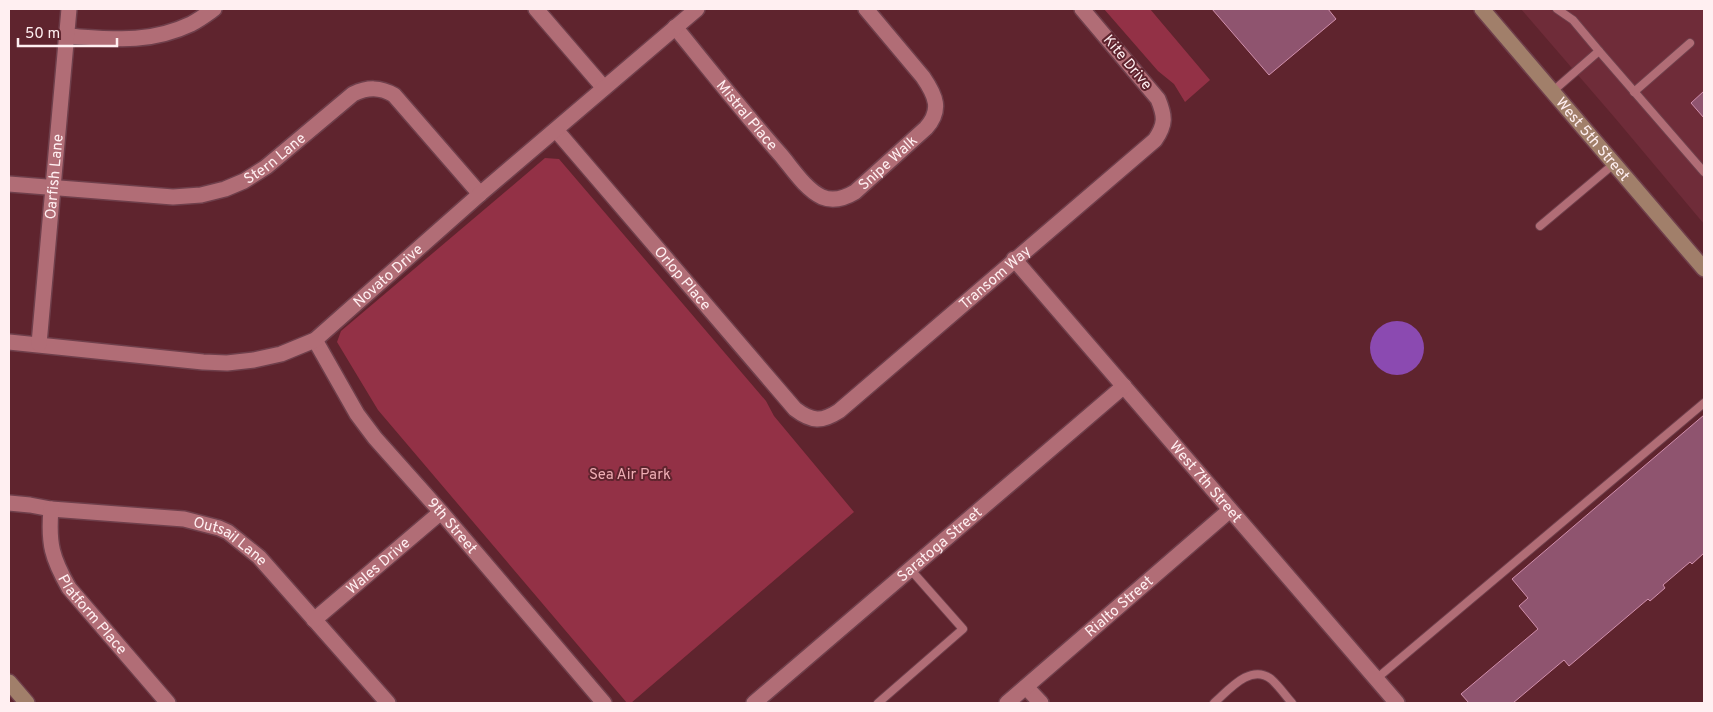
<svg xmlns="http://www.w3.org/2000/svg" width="1713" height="712" font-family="Overpass,sans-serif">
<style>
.built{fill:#6f2c39}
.green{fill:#933146}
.water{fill:#8b4ab1}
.building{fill:#8f546f;stroke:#d190ad}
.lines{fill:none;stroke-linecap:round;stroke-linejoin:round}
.lane-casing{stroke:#6f3f4b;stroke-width:10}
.street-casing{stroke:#6f3f4b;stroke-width:18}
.secondary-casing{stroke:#6f3f4b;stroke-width:18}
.lane{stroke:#b16d76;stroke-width:8}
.street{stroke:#b16d76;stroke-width:15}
.secondary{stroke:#a17f6a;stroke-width:15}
.labels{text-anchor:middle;stroke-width:4;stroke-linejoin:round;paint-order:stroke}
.street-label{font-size:15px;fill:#ffeff1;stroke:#5f242e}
.park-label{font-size:15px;fill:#eeadb4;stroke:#5f242e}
</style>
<rect width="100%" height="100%" fill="#5f242e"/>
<polygon class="built" points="1521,9 1704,9 1704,224 1615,118"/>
<g class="green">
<polygon points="1104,9 1150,9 1210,80 1185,102 1174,84 1158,71"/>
<polygon points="545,158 559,159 766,401 774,416 854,512 631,703 627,703 378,410 337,342 341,331"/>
</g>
<circle class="water" cx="1397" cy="348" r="27"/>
<g class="building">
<polygon points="1212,9 1328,9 1336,19 1269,75"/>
<polygon points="1704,91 1704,118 1691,103"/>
<polygon points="1704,415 1704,553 1692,564 1690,562 1663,585 1665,588 1650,601 1648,599 1569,666 1564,660 1513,703 1469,703 1461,694 1538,629 1519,606 1528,598 1512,579"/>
</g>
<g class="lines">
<defs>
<g id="lane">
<polyline points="1557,9 1573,20 1599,51"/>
<polyline points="1553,91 1599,51 1704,172"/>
<polyline points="1634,92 1690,43"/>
<polyline points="1540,226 1615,163"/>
<polyline points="1376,679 1704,403"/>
<polyline points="878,703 963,629 910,569"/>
<path d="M1214,703C1228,691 1250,663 1271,679C1279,686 1285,695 1292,703"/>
</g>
<g id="street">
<polyline points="536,9 604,88"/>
<path id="s1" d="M675,27C710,70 744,113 780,154C792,168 805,189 822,197C834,202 845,198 855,192L926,128C942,110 936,96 923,77L866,9"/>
<path d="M67,36C112,39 149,44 191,24C199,20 207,14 214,9"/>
<path id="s2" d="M556,130L795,409C812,422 822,422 839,411L1155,140C1166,124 1165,116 1158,99L1082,9"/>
<path id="s3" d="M9,184L173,197L201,195L225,189L244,181L266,167L353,94C368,87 380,87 394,95L480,194"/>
<path id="s4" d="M1014,259L1397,703"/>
<path id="s5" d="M315,340L357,414L375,438L441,512L604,703"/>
<path id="s6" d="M9,342L203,362L227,363L254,360L281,354L315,340L480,194L697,9"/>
<path id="s7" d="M39,344L69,9"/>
<path id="s8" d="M9,503L30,505L51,509L184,519L219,528L228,532L259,557L388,703"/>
<path id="s9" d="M51,509C48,544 52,558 69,588L168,703"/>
<path id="s10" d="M314,620L441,512"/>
<polyline points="1026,687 1041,703"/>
<path id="s11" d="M754,703L1124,386"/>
<path id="s12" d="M1007,703L1230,510"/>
</g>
<g id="secondary">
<path id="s13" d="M1482,9L1704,269"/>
<polyline points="9,682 27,703"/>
</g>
</defs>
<use href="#lane" class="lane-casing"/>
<use href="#street" class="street-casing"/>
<use href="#secondary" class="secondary-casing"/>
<use href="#lane" class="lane"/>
<use href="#street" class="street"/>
<use href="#secondary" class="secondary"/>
</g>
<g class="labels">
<g class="street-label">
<text transform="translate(1128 62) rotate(50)" y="5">Kite Drive</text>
<text dy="5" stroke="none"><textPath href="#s1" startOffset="114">Mistral Place</textPath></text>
<text dy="5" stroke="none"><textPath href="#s13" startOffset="171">West 5th Street</textPath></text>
<text dy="5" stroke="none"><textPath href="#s3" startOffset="276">Stern Lane</textPath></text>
<text dy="5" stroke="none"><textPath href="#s1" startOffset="304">Snipe Walk</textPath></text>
<text dy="5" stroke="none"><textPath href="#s7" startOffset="168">Oarfish Lane</textPath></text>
<text dy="5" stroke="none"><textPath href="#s6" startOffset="408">Novato Drive</textPath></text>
<text dy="5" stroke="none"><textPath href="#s2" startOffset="621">Transom Way</textPath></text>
<text dy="5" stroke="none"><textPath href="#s2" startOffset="195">Orlop Place</textPath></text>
<text dy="5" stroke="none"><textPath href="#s4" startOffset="294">West 7th Street</textPath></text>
<text dy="5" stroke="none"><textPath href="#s5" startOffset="232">9th Street</textPath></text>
<text dy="5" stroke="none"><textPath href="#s8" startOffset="228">Outsail Lane</textPath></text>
<text dy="5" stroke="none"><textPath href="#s11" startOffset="244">Saratoga Street</textPath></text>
<text dy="5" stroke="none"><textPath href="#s10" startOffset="84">Wales Drive</textPath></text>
<text dy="5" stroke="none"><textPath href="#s12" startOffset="148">Rialto Street</textPath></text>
<text dy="5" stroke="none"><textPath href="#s9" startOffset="118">Platform Place</textPath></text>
</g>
<g class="park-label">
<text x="630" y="479">Sea Air Park</text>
</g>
</g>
<rect width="1713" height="712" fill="none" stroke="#ffeff1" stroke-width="20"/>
<path d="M18 38v8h99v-8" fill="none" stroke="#ffeff1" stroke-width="2.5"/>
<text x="25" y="38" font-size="15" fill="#ffeff1" stroke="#5f242e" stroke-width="4" paint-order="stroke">50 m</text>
</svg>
